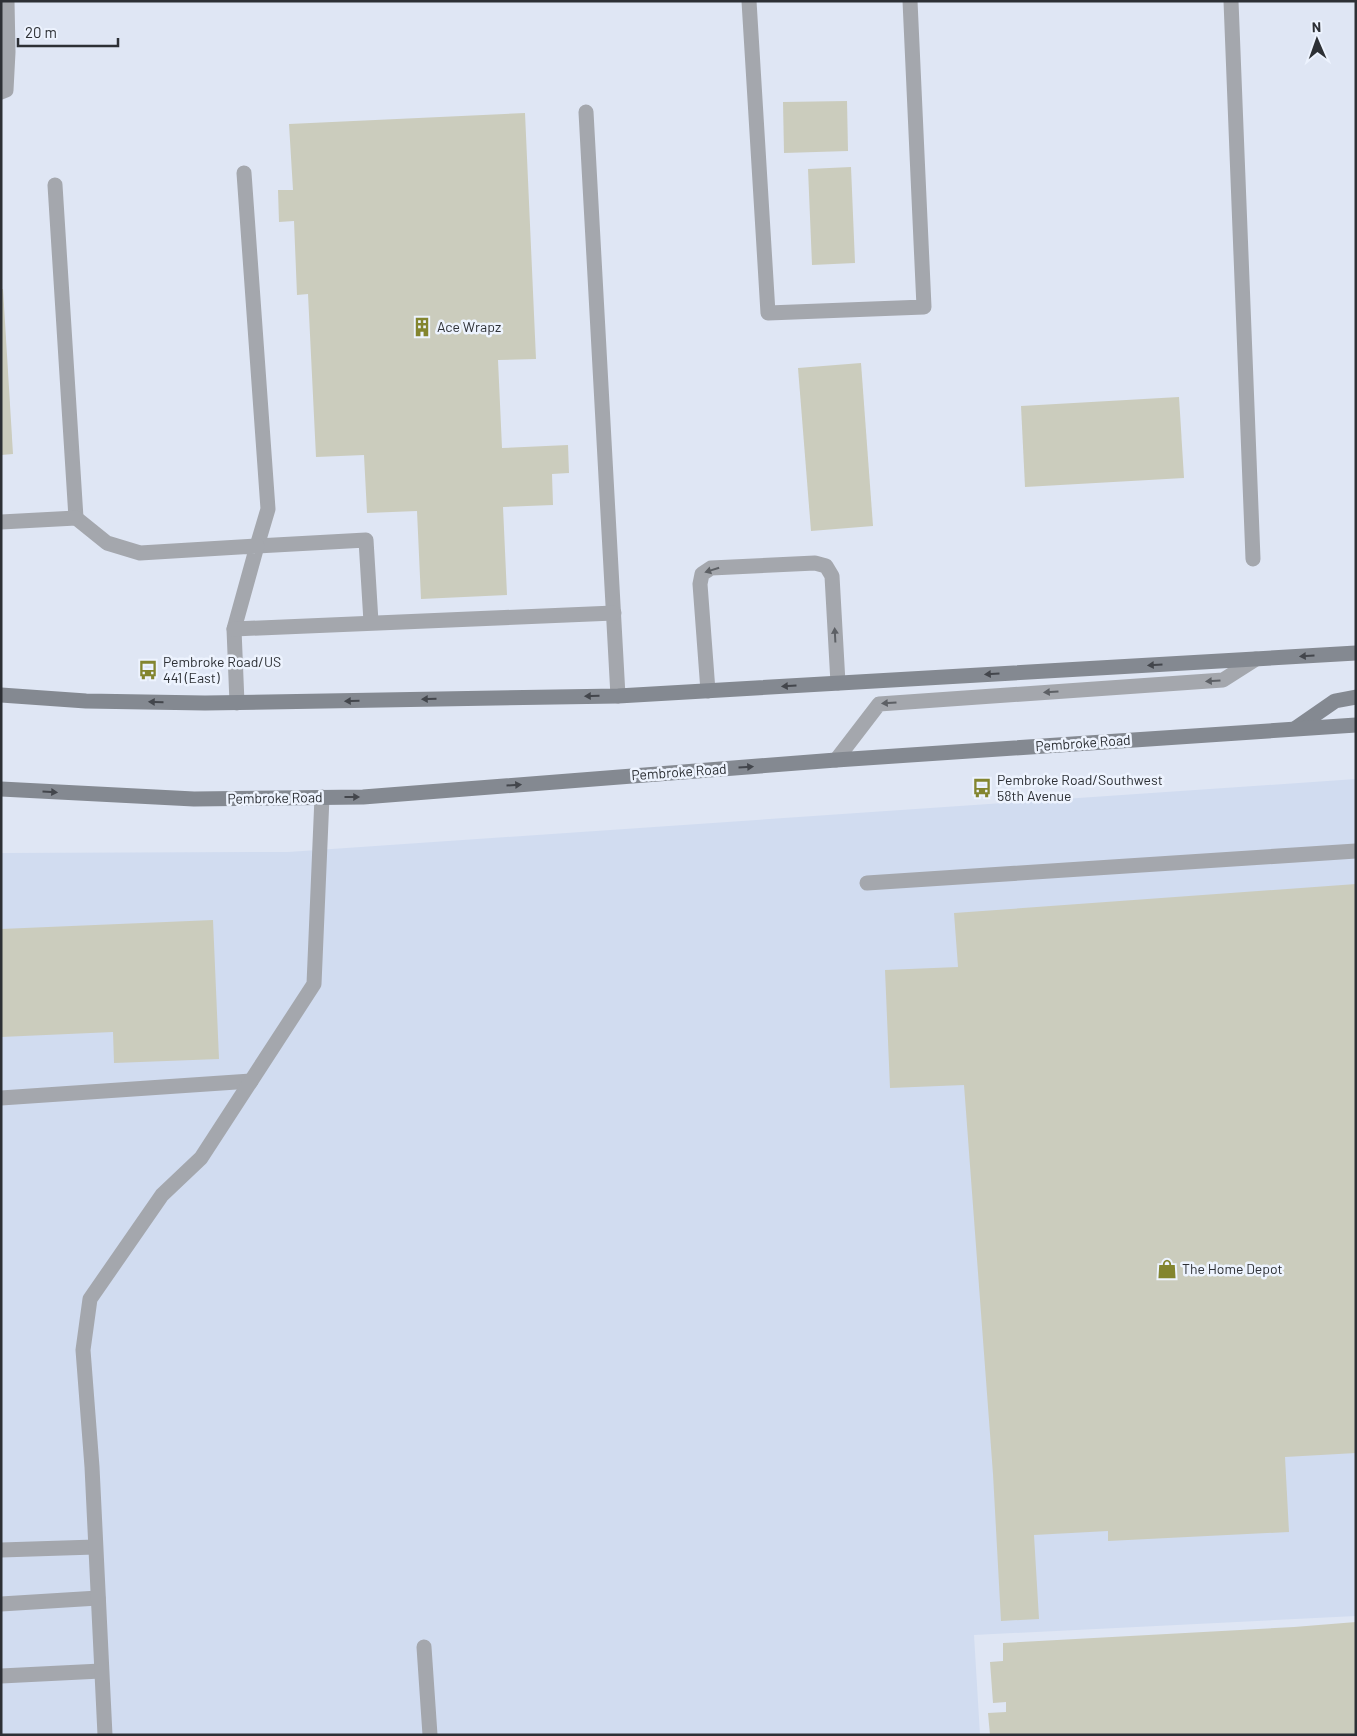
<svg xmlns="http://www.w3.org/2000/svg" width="1357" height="1736" font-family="Barlow,sans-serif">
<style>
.built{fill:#d1dcf0}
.building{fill:#cbccbd}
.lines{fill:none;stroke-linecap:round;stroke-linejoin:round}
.lane{stroke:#a4a7ad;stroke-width:15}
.secondary{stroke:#848991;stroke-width:15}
.oneway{fill:#5d6065}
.oneway2{fill:#43464c}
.labels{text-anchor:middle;stroke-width:5;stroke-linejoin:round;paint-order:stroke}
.poi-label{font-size:14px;fill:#2d3035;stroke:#edf3fe;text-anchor:start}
.street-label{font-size:14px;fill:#2d3035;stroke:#edf3fe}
</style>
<rect width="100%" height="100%" fill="#dfe6f4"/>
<polygon class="built" points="1356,779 1356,1616 974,1635 980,1735 1,1735 1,853 288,852"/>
<g class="building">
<polygon points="847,101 848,151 784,153 783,102"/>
<polygon points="525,113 536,359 498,360 502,448 568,445 569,473 552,474 553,505 503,507 507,595 421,599 417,511 367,513 364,455 316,457 308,294 297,295 294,221 279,222 278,190 293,190 289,124"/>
<polygon points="851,167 855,263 812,265 808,169"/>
<polygon points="1,289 3,289 13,454 1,455"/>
<polygon points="861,363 873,526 811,531 798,368"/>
<polygon points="1179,397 1184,478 1025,487 1021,406"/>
<polygon points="1356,884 1356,1453 1285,1457 1289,1532 1108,1541 1108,1531 1034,1535 1039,1619 1001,1621 993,1474 964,1085 890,1088 885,970 958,967 954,913"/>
<polygon points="213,920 219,1059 114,1063 113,1032 1,1037 1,929"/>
<polygon points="1356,1622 1356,1735 990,1735 988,1713 1006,1712 1006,1702 993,1703 990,1662 1003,1661 1003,1643 1294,1627"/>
</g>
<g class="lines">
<g class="lane">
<polyline points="749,1 768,313 924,307 910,1"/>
<polyline points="1231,1 1253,559"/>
<polyline points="1,92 6,90 8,52 7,1"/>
<polyline points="586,112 618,696"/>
<polyline points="244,173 268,509 257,546 366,540 371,622"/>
<polyline points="55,185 76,518"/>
<polyline points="1,522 76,518 107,543 140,553 257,546 234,629 237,703"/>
<polyline points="234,629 614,613"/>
<polyline points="708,691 700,584 702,574 711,568 815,563 826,566 832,576 838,683"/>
<polyline points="836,760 879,704 1223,680 1256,659"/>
<polyline points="867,883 1356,851"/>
<polyline points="1,1098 251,1081"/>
<polyline points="1,1550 95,1547"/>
<polyline points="1,1604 98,1598"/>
<polyline points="424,1647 430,1735"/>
<polyline points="1,1676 101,1671"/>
<polyline points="105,1735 92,1467 83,1350 90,1299 162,1195 201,1158 314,984 322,797"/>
</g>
<g class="secondary">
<polyline points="1,695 86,701 205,703 618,696 1356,653"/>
<polyline points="1296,728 1335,701 1356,697"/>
<polyline points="1,789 194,799 363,797 836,760 1356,725"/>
</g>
</g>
<defs><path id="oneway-solid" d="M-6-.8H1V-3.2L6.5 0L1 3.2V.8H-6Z" transform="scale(1.25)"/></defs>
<g class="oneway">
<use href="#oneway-solid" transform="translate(712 570) rotate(162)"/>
<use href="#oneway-solid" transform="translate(835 635) rotate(-93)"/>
<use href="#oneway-solid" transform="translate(1213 681) rotate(176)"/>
<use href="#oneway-solid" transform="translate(1051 692) rotate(176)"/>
<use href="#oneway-solid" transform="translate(889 703) rotate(176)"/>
</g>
<g class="oneway2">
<use href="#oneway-solid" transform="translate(1307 656) rotate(177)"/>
<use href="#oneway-solid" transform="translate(1155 665) rotate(177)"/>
<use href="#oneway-solid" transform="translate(992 674) rotate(177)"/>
<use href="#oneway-solid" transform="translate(789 686) rotate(177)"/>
<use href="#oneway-solid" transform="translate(592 696) rotate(179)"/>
<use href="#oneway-solid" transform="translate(429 699) rotate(179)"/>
<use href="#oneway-solid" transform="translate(352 701) rotate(178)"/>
<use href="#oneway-solid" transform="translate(156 702) rotate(-179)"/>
<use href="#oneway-solid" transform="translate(746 767) rotate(-4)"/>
<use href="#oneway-solid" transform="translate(514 785) rotate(-4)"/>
<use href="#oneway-solid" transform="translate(50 792) rotate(3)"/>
<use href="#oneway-solid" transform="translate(352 797)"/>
</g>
<defs>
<symbol id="building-bare" viewBox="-9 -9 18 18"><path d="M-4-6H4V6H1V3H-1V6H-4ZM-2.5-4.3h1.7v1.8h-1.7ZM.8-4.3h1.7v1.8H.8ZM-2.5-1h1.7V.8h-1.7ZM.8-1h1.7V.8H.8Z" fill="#83852f" stroke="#edf3fe" stroke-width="2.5" paint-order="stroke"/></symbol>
<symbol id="bus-bare" viewBox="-9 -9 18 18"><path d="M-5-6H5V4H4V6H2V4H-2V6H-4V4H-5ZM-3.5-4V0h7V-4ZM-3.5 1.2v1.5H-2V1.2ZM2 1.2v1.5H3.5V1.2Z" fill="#83852f" stroke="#edf3fe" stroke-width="2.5" paint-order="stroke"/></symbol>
<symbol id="shop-bare" viewBox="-9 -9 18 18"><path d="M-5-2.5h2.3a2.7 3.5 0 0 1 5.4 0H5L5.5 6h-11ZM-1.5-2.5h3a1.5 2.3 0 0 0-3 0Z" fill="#83852f" stroke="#edf3fe" stroke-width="2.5" paint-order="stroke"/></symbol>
</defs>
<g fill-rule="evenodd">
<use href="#building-bare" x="408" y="313" width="28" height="28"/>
<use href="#bus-bare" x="134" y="656" width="28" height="28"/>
<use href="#bus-bare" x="968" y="774" width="28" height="28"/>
<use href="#shop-bare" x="1153" y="1255" width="28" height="28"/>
</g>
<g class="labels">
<g class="poi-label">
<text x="437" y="332">Ace Wrapz</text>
<text x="163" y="667">Pembroke Road/US<tspan x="163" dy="16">441 (East)</tspan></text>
<text x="997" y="785">Pembroke Road/Southwest<tspan x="997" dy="16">58th Avenue</tspan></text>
<text x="1182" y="1274">The Home Depot</text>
</g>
<g class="street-label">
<text transform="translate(1083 743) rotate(-4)" y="5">Pembroke Road</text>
<text transform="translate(679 772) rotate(-4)" y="5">Pembroke Road</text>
<text transform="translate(275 798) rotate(-1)" y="5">Pembroke Road</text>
</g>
</g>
<rect width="1357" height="1736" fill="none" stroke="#2d3035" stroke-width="5"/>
<g transform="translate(1317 40) rotate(358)" stroke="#edf3fe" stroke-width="4" paint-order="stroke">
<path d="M0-4L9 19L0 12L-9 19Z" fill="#2d3035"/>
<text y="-8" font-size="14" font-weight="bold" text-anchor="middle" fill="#2d3035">N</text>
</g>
<path d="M18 38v8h100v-8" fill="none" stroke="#2d3035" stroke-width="2.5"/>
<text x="25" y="38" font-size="15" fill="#2d3035" stroke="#edf3fe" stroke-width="4" paint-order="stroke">20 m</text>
</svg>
